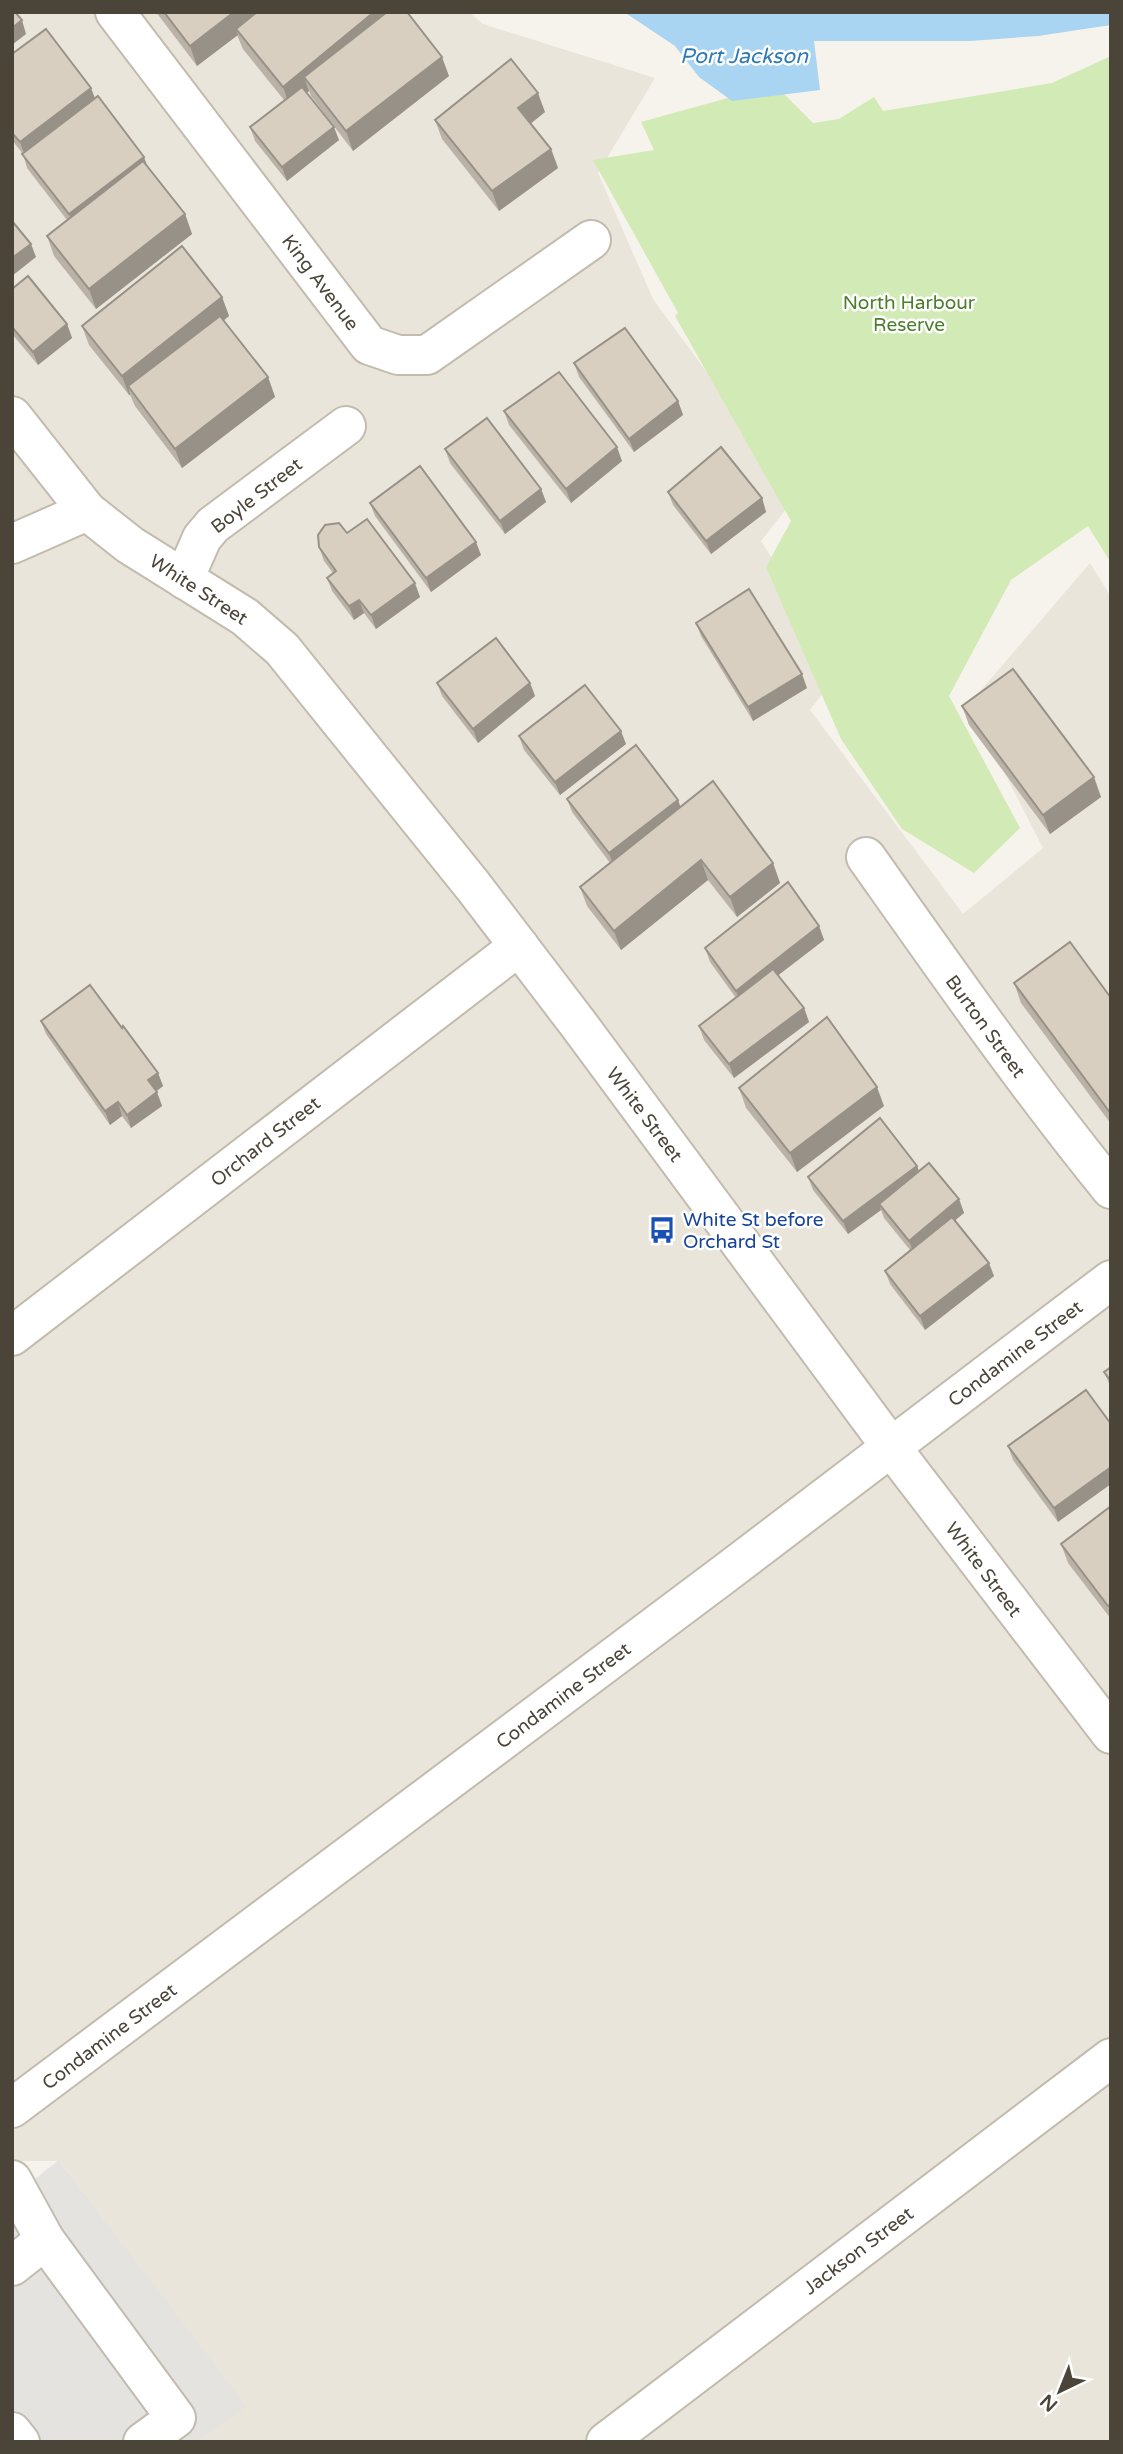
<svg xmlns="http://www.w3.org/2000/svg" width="1123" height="2454" font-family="'Varela Round',sans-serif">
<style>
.residential{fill:#eae5da}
.green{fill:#d2eab5}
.parking{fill:#e5e3e0}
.water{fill:#a9d4f2}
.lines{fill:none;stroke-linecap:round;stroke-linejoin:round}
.minor-casing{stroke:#c2bbae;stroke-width:42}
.minor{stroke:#fff;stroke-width:38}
.wall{fill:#bab2a6}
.shaded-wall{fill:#979187}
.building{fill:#d8cfc1;stroke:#979187;stroke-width:2}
.labels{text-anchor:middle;stroke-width:5;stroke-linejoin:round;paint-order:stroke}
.street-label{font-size:19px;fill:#4b4439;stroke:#fff}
.park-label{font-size:19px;fill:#4a7f2a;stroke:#fff}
.transit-label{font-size:19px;fill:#164399;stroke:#fff;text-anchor:start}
.water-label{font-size:21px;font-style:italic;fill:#2e7ab2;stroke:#fff}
</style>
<rect width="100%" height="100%" fill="#f6f3ec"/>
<polygon class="residential" points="12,12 469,12 483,24 655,78 598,173 653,299 797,495 761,541 842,669 810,710 963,914 1043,848 969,704 1090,563 1111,597 1111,2442 198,2442 245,2406 60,2161 12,2161"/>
<polygon class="green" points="1111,56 1111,563 1088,526 1011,580 949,696 1020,828 974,873 902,829 841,739 766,567 791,521 675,316 678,313 593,160 654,150 641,122 775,85 813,123 839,119 874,97 883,111 1052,83"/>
<polygon class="parking" points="59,2160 246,2406 198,2442 12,2442 12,2197"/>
<polygon class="water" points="624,12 1111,12 1111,25 1038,36 970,41 814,41 820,90 732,101 699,77 675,46"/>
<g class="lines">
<defs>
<g id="minor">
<polyline points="115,12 369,345 398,355 427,355 591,240"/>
<polyline points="12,416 87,511 130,545 245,617 282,649 473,886 579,1025 891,1447 1111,1734"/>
<polyline points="12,544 87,511"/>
<polyline points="184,579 202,538 213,525 346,426"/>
<path d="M866,857C946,970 1024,1082 1111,1189"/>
<polyline points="12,1336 519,946"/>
<polyline points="12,2108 727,1572 1111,1280"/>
<polyline points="12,2180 45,2240"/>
<polyline points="12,2266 45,2240 176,2418 143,2442"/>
<polyline points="12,2432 20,2442"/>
<polyline points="606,2442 1111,2058"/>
</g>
</defs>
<use href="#minor" class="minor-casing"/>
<use href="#minor" class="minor"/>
</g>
<g class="wall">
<polygon points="156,12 384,12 449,76 353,151 311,96 309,91 307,93 339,140 287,181 255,141 250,127 284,100 243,49 237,35 197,66"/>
<polygon points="12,54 95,99 185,214 192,234 96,309 54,256 47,236 67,220 27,168 23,154 12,140"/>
<polygon points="545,112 530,124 551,149 558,168 499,211 442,139 435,120"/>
<polygon points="12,289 67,324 72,338 38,365 12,334"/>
<polygon points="222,297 229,316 223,321 268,377 275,397 182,468 135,406 130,395 129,395 89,345 82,326"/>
<polygon points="574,363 678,401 683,415 634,452 579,377"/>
<polygon points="504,411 622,461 571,503 509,425"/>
<polygon points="445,449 541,489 546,502 505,534 450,463"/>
<polygon points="668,492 762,498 766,512 711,554 673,505"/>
<polygon points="370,503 481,555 431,592 375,516"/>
<polygon points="347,533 420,597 376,629 364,613 354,620 332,591 327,578 333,573 324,561 319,547"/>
<polygon points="696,623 807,688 753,721 701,636"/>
<polygon points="437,683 530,683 535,696 478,743 442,696"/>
<polygon points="962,706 1101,797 1050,834 969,725"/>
<polygon points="519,736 626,744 560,795 524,750"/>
<polygon points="567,799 678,800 680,807 773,863 780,883 737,917 708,880 621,950 587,906 580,887 610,863 572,812"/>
<polygon points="819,926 824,940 778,975 804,1008 809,1022 734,1078 704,1040 699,1026 736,998 710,962 705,948"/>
<polygon points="1014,983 1111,998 1111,1124 1021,1003"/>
<polygon points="41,1021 122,1028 158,1073 163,1086 156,1091 162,1106 131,1128 122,1116 110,1125 46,1034"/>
<polygon points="739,1088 884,1106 797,1172 746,1108"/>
<polygon points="917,1166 919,1171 959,1199 964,1213 955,1220 994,1276 925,1330 890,1284 885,1271 910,1250 884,1218 881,1210 848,1234 813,1190 808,1177"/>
<polygon points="1111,1367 1111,1388 1104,1372"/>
<polygon points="1086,1390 1058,1522 1013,1460 1008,1446"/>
<polygon points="1111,1506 1111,1619 1068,1563 1061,1544"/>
</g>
<g class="shaded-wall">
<polygon points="234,12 266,12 236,29 238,35 197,66 190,46"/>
<polygon points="374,12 384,12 389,26 304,77 309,91 290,107 283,87"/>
<polygon points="22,20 26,34 12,45 12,28"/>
<polygon points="442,57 449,76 353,151 346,131"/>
<polygon points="91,88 96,101 25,156 20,142"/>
<polygon points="538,93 545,112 525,128 518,108"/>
<polygon points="334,127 339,140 287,181 282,167"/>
<polygon points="551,149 558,168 499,211 492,191"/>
<polygon points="144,157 149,171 73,228 69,214"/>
<polygon points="185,214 192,234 96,309 89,289"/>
<polygon points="31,244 36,257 12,276 12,258"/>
<polygon points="222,297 229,316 133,393 128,386 130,395 129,395 122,376"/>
<polygon points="67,324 72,338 38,365 33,352"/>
<polygon points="268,377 275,397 182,468 175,449"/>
<polygon points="678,401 683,415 634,452 629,439"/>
<polygon points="617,447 622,461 571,503 566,489"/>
<polygon points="541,489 546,502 505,534 500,521"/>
<polygon points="762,498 766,512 711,554 706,541"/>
<polygon points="476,542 481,555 431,592 426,578"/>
<polygon points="415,583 420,597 376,629 371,615"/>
<polygon points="359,600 364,613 354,620 349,606"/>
<polygon points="802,674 807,688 753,721 748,707"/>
<polygon points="530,683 535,696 478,743 473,729"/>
<polygon points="621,731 626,744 560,795 555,782"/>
<polygon points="1094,777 1101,797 1050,834 1043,815"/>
<polygon points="678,800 683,814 614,867 609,853"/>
<polygon points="701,860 708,880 621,950 614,931"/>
<polygon points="773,863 780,883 737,917 730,897"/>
<polygon points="819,926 824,940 741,1004 736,991"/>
<polygon points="804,1008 809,1022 734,1078 729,1064"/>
<polygon points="158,1073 163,1086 153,1094 148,1080"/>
<polygon points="877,1087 884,1106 797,1172 790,1153"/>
<polygon points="157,1092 162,1106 131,1128 127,1115"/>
<polygon points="118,1102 122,1116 110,1125 105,1111"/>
<polygon points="917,1166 922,1179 879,1204 881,1210 848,1234 843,1221"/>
<polygon points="959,1199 964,1213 914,1254 909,1241"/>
<polygon points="989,1263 994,1276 925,1330 920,1316"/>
<polygon points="1111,1467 1111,1484 1058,1522 1054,1508"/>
</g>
<g class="building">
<polygon points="12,12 15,12 22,20 12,28"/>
<polygon points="164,12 234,12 190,46"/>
<polygon points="257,12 374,12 283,87 236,29"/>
<polygon points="387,12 407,12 442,57 346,131 304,77"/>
<polygon points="46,29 91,88 20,142 12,133 12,54"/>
<polygon points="511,59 538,93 518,108 551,149 492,191 435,120"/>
<polygon points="302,87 334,127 282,167 250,127"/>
<polygon points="98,96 144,157 69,214 22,154"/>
<polygon points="143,161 185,214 89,289 47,236"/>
<polygon points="12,221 31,244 12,258"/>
<polygon points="182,246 222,297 122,376 82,326"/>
<polygon points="28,276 67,324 33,352 12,327 12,289"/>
<polygon points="220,316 268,377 175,449 128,386"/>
<polygon points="625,328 678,401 629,439 574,363"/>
<polygon points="559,372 617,447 566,489 504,411"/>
<polygon points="487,418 541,489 500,521 445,449"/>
<polygon points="721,447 762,498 706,541 668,492"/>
<polygon points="420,466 476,542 426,578 370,503"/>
<polygon points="367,519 415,583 371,615 359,600 349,606 327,578 336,571 319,547 318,535 325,525 339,523 347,533"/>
<polygon points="749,589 802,674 748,707 696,623"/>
<polygon points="496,638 530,683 473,729 437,683"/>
<polygon points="1013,669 1094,777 1043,815 962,706"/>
<polygon points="585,685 621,731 555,782 519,736"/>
<polygon points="636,745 678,800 609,853 567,799"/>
<polygon points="713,781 773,863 730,897 701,860 614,931 580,887"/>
<polygon points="788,882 819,926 736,991 705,948"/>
<polygon points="1070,942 1111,998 1111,1114 1014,983"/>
<polygon points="773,969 804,1008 729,1064 699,1026"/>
<polygon points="90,985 122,1028 123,1026 158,1073 148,1080 157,1092 127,1115 118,1102 105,1111 41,1021"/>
<polygon points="827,1017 877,1087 790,1153 739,1088"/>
<polygon points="880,1118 917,1166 843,1221 808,1177"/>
<polygon points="929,1163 959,1199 909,1241 879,1204"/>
<polygon points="952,1217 989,1263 920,1316 885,1271"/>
<polygon points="1111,1367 1111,1381 1104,1372"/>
<polygon points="1086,1390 1111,1424 1111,1467 1054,1508 1008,1446"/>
<polygon points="1111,1506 1111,1604 1108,1606 1061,1544"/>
</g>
<defs>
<symbol id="bus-bare" viewBox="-9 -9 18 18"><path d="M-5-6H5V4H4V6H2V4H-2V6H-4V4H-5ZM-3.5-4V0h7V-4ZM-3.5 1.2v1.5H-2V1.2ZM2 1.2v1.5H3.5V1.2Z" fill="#1a4fb4" stroke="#fff" stroke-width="2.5" paint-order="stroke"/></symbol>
</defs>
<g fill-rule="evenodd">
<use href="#bus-bare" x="643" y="1211" width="38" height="38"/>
</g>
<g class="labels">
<g class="street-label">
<text transform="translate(321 282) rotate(53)" y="7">King Avenue</text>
<text transform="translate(256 495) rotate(-38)" y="7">Boyle Street</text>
<text transform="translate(199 589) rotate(33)" y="7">White Street</text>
<text transform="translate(986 1026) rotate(54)" y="7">Burton Street</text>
<text transform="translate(645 1114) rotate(53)" y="7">White Street</text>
<text transform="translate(265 1141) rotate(-38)" y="7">Orchard Street</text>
<text transform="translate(1015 1353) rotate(-37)" y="7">Condamine Street</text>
<text transform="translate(984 1569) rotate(53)" y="7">White Street</text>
<text transform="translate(563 1695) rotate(-37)" y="7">Condamine Street</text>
<text transform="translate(109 2036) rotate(-37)" y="7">Condamine Street</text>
<text transform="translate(858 2250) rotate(-37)" y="7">Jackson Street</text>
</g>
<g class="park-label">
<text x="909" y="309">North Harbour<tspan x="909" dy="22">Reserve</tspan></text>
</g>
<g class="transit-label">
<text x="683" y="1226">White St before<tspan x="683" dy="22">Orchard St</tspan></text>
</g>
<g class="water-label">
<text x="744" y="63">Port Jackson</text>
</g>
</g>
<rect width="1123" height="2454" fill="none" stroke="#4b4439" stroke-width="28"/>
<g transform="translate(1060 2391) rotate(223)" stroke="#ffffff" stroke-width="5" paint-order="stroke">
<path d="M0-5L12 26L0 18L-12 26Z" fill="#4b4439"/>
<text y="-10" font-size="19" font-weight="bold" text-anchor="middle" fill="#4b4439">N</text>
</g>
</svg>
